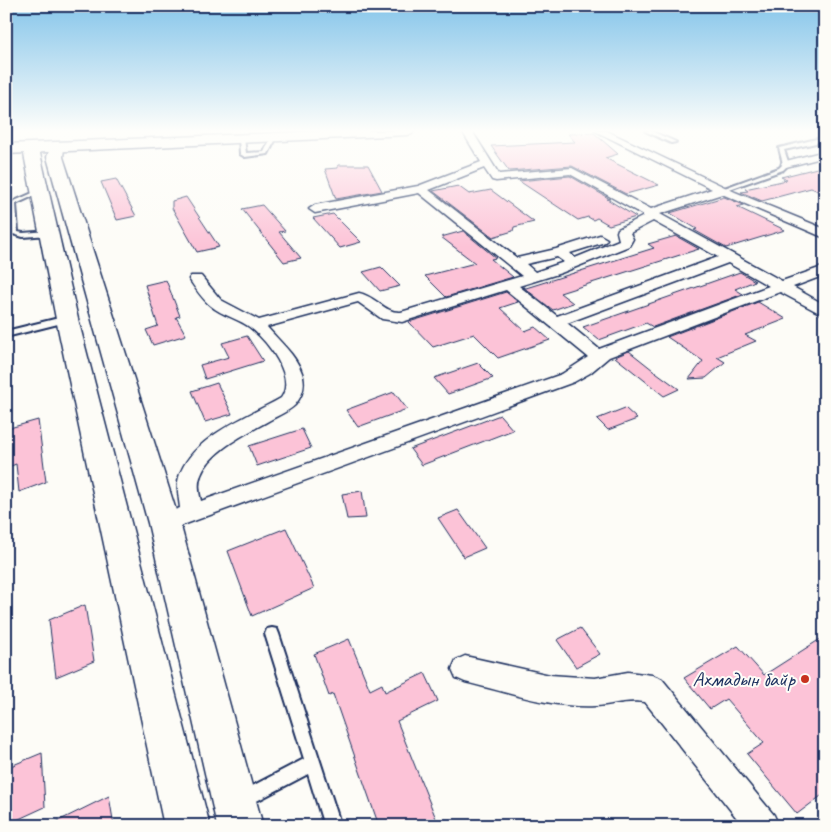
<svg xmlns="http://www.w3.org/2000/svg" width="831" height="832" font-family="Caveat,sans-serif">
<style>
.building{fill:#fcc3d7;stroke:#1b2f5e}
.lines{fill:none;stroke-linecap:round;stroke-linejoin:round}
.lane-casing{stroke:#1b2f5e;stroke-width:4}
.street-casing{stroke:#1b2f5e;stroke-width:3}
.secondary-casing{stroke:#1b2f5e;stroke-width:3}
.highway-casing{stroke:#1b2f5e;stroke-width:3}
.lane{fill:#fdfcf7;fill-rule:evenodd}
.street{fill:#fdfcf7;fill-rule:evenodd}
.secondary{fill:#fdfcf7;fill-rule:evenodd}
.highway{fill:#fdfcf7;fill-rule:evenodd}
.poi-dot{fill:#c8321e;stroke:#fdfcf7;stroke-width:2}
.labels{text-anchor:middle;stroke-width:4;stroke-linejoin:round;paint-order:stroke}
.near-poi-label{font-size:21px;fill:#1b2f5e;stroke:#fdfcf7;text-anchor:end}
</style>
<rect width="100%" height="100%" fill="#fdfcf7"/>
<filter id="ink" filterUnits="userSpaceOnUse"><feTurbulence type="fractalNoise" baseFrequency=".02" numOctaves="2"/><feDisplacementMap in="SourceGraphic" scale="10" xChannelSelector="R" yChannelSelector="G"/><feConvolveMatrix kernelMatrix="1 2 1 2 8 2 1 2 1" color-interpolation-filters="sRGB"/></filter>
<g filter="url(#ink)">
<g class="building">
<polygon points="594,133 618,154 605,158 659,185 626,194 572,166 509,171 491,146 575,142 568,134"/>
<polygon points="338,165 368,165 382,191 336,199 325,169 338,168"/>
<polygon points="825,166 825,194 811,188 762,201 741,192 748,191 745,189 787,180 781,177"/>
<polygon points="570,176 610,199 607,199 636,217 609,225 597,218 593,220 588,217 578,220 519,181"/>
<polygon points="116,179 136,216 117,220 101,182"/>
<polygon points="458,186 469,194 491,190 534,222 514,227 513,231 493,237 433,191"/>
<polygon points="186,197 219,247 197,252 172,208 172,201"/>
<polygon points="724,197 744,205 737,207 785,230 726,248 694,230 697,229 670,213"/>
<polygon points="262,205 285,231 279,232 301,258 284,262 242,209"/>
<polygon points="333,214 361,242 340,248 313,218"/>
<polygon points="463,231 496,258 491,259 513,277 446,297 425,276 475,263 441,237"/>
<polygon points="676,236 699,249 560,293 573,303 553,310 523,287 526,288 654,248 648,244"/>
<polygon points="381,267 400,286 380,291 363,272"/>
<polygon points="740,272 755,281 735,289 743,294 653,327 646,323 599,340 583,327"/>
<polygon points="166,280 180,316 176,317 186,335 153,345 146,330 158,326 145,285"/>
<polygon points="506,292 518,302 500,308 525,331 535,327 550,340 498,358 474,334 433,347 409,322"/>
<polygon points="758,302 786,319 745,335 756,341 717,357 725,362 706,378 689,379 703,361 667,337"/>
<polygon points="247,336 263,361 205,379 200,365 229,357 222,343"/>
<polygon points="629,351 653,370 679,389 664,396 615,357"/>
<polygon points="478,363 493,378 448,394 434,378"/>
<polygon points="217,383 232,414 205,422 192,391"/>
<polygon points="394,392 407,409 358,427 346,410"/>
<polygon points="625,408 637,419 608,430 597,419"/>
<polygon points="500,415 513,430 422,465 410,449"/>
<polygon points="38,420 46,482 19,492 16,464 6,468 6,429"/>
<polygon points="302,429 311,448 257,466 249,446"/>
<polygon points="362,491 366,518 347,519 342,494"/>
<polygon points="458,510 485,548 464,557 438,518"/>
<polygon points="286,528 314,588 252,616 228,551"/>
<polygon points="85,605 94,661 56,677 49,620"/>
<polygon points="580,628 600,654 576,667 557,640"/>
<polygon points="825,636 825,793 797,814 747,754 764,743 726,699 710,709 684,678 738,646 764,675"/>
<polygon points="349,639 370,690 382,684 385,692 425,673 438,701 397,721 439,826 379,826 333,694 329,696 314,654"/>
<polygon points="42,753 45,807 6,825 6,768"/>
<polygon points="109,796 114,826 48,826"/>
</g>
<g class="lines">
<defs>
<g id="lane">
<polygon points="645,131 651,131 676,142 671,143"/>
<polygon points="272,136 277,137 268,154 245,157 240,154 239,138 244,139 246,153 264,152"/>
<polygon points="825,137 825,141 784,150 789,164 783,170 724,191 719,190 779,168 783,164 779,148"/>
<polygon points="37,191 42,192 16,204 18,232 23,233 48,231 51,233 48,235 23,237 13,234 10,203"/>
<polygon points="67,316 71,319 70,321 6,337 6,331"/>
<polygon points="272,628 277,629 279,634 341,826 324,826 308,774 243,808 237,806 235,800 237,794 304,759 265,634 267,629"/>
</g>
<g id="street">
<path d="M462,131H472L499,174L572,168L651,209L712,189L595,131H607L735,192L825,229V238L722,194L660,214L782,281L825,266V275L793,287L825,305V316L780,292L609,357L590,373L574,382L172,529L164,532L156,529L153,523L156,517L180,508C179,498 176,487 179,477C191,437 248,417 281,398C296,377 268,342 252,329C240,319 223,316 211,306C203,300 195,288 189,279L191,276H201L221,300L259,320L359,293C377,297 384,313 401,312L522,276L419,193L315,213L309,209L315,205L418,186L481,162ZM484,168L492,180L496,181L570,174L643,215L642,217L618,229L617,232L619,240L575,258L570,253L605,242L607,239L600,235L556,249L517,258L429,190ZM653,221L718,257L557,316L519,286L561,273L629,246L633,239L630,233ZM557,257L564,262L535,272L526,264ZM728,263L769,286L599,349L567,323ZM506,290L588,357L562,374L201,501C199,493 197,483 201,475C211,449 250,432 272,419C279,415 289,411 295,405C303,395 306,385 302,373C296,355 279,341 267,327L358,302L382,319L402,322Z"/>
<polygon points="825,151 825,157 786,167 781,164 782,162"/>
<path d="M465,656L550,675L595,678L628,672L652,675L662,679L774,815L779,826H743L645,702C624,699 614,705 595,706C551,708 507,692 465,682L456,678L452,669L456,660Z"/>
</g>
<g id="secondary">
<polygon points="56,143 61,145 64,148 63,157 180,523 263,826 217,826 148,523 47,157 51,145"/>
<polygon points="31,144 36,146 39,149 78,319 210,826 164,826 56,319 23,149 26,146"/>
</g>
<polygon id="highway" points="326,131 414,131 412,134 407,135 6,154 6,144"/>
</defs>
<use href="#lane" class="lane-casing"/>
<use href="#street" class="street-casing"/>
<use href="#secondary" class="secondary-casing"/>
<use href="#highway" class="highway-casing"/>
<use href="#lane" class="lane"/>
<use href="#street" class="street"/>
<use href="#secondary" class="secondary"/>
<use href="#highway" class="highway"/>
</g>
</g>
<linearGradient id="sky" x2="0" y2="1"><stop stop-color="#85c5ea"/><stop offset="0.53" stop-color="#fefefb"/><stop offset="1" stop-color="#fefefb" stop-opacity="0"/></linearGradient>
<rect width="831" height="247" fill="url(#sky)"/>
<circle class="poi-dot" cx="805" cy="679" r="5"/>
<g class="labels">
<g class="near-poi-label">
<text x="795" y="686">Ахмадын байр</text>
</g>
</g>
<rect width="831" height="832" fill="none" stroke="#fdfcf7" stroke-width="25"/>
<rect x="12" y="12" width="806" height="807" fill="none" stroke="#1b2f5e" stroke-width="2" filter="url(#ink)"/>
</svg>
